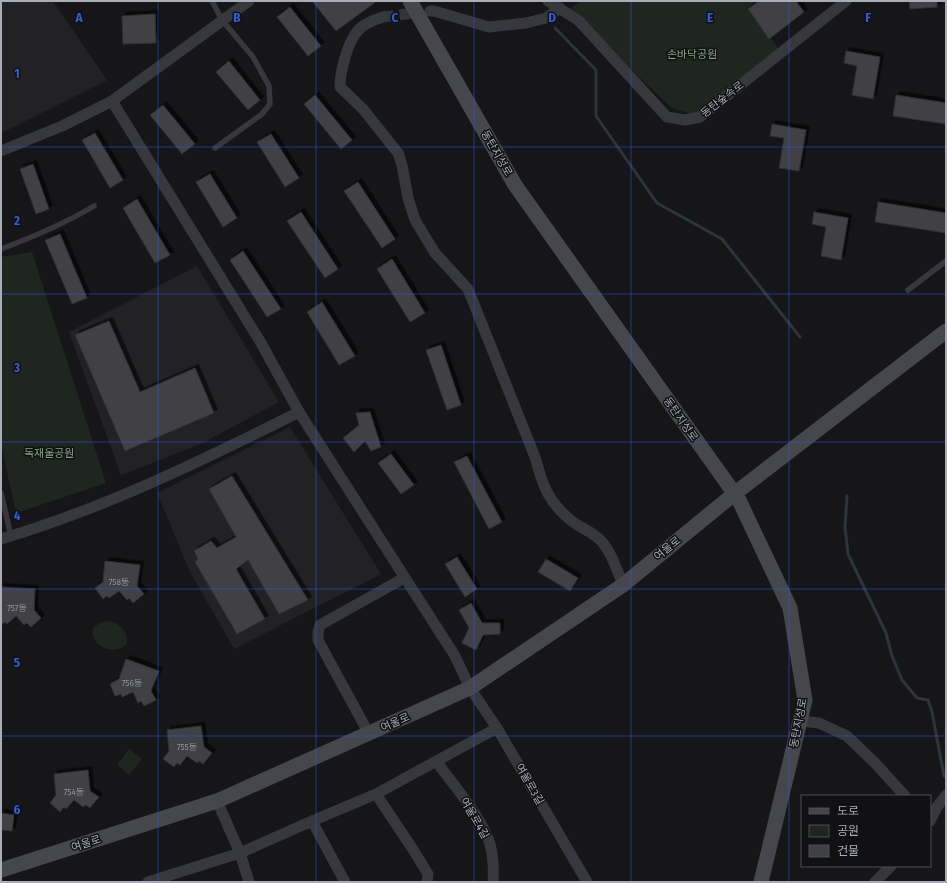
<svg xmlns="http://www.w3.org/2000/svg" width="947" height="883" font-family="'Fira Sans Condensed','Noto Sans KR',sans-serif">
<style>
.built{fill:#222225}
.green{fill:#1e261f}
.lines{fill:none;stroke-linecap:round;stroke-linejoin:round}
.stream{stroke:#2c353c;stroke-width:3}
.building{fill:#404145;stroke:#303034;filter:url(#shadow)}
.street-tunnel{stroke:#333438;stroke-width:11;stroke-dasharray:11 5.5;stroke-linecap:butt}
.lane{stroke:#37383d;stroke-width:5.5}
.street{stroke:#37383d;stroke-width:11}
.secondary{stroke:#45474d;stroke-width:15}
.grid{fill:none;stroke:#325cd3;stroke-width:1;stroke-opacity:0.55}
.labels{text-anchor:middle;stroke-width:3;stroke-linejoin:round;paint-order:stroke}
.number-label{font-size:9px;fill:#8e929b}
.park-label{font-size:11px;fill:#7fa381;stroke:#111113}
.street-label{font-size:11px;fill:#a8adb8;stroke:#111113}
.grid-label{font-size:13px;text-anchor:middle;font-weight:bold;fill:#325cd3;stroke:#111113;stroke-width:3;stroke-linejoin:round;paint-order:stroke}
</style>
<defs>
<filter id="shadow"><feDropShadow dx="3.5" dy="-3.5" stdDeviation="0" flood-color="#0009"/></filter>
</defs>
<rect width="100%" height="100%" fill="#161618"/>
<g class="built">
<polygon points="1,1 53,1 107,80 1,133"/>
<polygon points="197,266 279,402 201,444 121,475 69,332"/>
<polygon points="290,427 381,574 234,649 190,572 157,493"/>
</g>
<g class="green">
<polygon points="580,1 757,1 748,9 779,49 700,117 672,108 579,21 570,9"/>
<polygon points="32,252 106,483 16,513 1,445 1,257"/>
<path d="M108,621C120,623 128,631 127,644C115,656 90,648 93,628L100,623Z"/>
<polygon points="129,749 142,759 129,775 117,765"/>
</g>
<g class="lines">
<g class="stream">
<polyline points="555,28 596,70 596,116 657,203 722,239 800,337"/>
<polyline points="847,496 845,527 848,554 886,633 892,656 902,680 917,698 928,700 932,712 944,776"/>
</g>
</g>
<g class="building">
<polygon points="312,1 377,1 336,31"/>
<polygon points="759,1 796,1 804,12 769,39 748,9"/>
<polygon points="909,1 937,1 937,7 910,9"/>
<polygon points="290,7 321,46 308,56 277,17"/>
<polygon points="155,14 156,43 123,44 122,16"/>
<polygon points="846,51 880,57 873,99 852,95 857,66 844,63"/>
<polygon points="229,61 260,100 248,110 216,72"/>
<polygon points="315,95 352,140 341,149 304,104"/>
<polygon points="896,95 946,103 946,124 893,116"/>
<polygon points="163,105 195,144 182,154 150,115"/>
<polygon points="772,124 806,130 799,171 779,168 784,138 770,136"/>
<polygon points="95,133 123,180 110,188 82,140"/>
<polygon points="271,134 299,178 285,187 257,142"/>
<polygon points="33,164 49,209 36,214 20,169"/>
<polygon points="210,174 237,218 223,227 196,182"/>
<polygon points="358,182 395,239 382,248 344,191"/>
<polygon points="137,199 170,255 155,263 123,208"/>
<polygon points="878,202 946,213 946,233 875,222"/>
<polygon points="301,212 338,269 325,278 287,221"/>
<polygon points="814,212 848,218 841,260 821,256 826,227 812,224"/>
<polygon points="60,234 87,298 72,304 45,240"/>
<polygon points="243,251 281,309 267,317 230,260"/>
<polygon points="392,259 425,313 410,322 377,269"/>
<polygon points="322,302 355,356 339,365 307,312"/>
<polygon points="109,321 140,392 195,368 214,413 125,451 75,335"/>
<polygon points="441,345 461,405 447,410 426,350"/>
<polygon points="370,412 381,447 371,451 365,441 354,452 343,438 359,425 356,413"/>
<polygon points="391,454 414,485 401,494 378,463"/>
<polygon points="467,456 502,522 489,529 454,462"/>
<polygon points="232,476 308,600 279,614 248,560 236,569 265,619 237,634 195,562 198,559 194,551 211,541 217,548 236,537 209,489"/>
<polygon points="457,557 477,589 465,597 445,564"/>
<polygon points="546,559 578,578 570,591 538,572"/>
<polygon points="105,561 140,565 137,586 144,594 133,603 129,598 127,600 119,591 109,598 107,596 103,599 95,588 103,582"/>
<polygon points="1,587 35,589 34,610 41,618 31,627 27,623 24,625 16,616 7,624 5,622 1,625"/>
<polygon points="471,603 482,623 500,623 500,634 483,635 476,650 462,643 469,628 459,610"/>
<polygon points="126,659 159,671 151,691 156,700 144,706 141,701 138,703 133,692 122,697 121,694 115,696 110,684 119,679"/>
<polygon points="201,726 204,747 212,753 203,764 199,761 197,763 187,756 180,765 177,763 174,767 163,759 169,751 167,730"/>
<polygon points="88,770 90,791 99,797 90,808 86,805 83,807 74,800 66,809 64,807 60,812 50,803 56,795 54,774"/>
<polygon points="1,813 14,815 12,831 1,830"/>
</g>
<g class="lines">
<polyline class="street-tunnel" points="383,17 422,12"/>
<g class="lane">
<polyline points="212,1 222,20 253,57 269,86 270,104 262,114 215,148"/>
<path d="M1,249C33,237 64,224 94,206"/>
<polyline points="908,290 946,261"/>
<polyline points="1,493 11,536"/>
</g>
<g class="street">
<polyline points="548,1 579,21 667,117 685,120 700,117 846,1"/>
<polyline points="430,11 434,11 489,27 526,23 546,18 560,8"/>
<path d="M383,17C373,20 362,24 356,33C347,45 340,72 340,87L363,109L398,153L402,165L408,198L415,220L435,253L468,289L535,457C539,470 542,486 550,497C556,507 564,515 573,522C583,529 595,533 603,543C613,555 617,571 623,585"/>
<polyline points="112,101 261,343 299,412 455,656 470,688 497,728 587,882"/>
<polyline points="1,151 62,126 112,101 249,1"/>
<path d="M1,539C105,508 202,461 299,412"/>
<polyline points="800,721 819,723 847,736 876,764 905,796"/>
<polyline points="369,734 318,640 318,632 320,625 404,578"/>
<path d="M437,762C454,786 475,809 487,836C493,848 494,869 493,882"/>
<polyline points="376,794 414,851 428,874 427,882"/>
<polyline points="217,801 240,853 249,882"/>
<polyline points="312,821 345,882"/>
<polyline points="930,821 937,807 946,795"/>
<polyline points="148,882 240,853 312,821 376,794 497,728"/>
<polyline points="875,882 891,866"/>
</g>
<g class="secondary">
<polyline points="410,1 515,185 739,500 790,608 805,700 761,882"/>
<polyline points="1,870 217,801 470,688 623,585 734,494 946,331"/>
</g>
</g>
<path class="grid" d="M158,1V882M316,1V882M474,1V882M631,1V882M789,1V882M1,147H946M1,294H946M1,442H946M1,589H946M1,736H946"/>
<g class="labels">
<g class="number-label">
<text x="119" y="585">758동</text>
<text x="17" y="611">757동</text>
<text x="132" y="686">756동</text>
<text x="187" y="750">755동</text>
<text x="74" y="795">754동</text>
</g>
<g class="park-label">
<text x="692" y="58">손바닥공원</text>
<text x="49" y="457">독재울공원</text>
</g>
<g class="street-label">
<text transform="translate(722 99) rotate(-38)" y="4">동탄숲속로</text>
<text transform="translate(497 153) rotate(60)" y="4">동탄지성로</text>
<text transform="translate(681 419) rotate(55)" y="4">동탄지성로</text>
<text transform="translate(667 548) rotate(-39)" y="4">여울로</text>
<text transform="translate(395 722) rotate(-24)" y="4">여울로</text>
<text transform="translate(798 723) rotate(-79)" y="4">동탄지성로</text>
<text transform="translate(530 784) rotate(60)" y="4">여울로3길</text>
<text transform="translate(475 818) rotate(60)" y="4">여울로4길</text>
<text transform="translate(86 843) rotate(-18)" y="4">여울로</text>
</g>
</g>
<g class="grid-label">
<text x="79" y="22">A</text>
<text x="237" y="22">B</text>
<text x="395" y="22">C</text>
<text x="552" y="22">D</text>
<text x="710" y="22">E</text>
<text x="868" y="22">F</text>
<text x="17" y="78">1</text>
<text x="17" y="225">2</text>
<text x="17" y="372">3</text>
<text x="17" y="520">4</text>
<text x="17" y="667">5</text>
<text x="17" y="814">6</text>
</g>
<rect width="947" height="883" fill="none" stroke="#a8adb8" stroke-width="4"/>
<rect x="801" y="795" width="130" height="72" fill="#111113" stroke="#4d4f55"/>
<rect x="809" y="808" width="20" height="6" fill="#45474d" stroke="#4d4f55"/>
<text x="837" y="815" font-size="12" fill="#a8adb8">도로</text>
<rect x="809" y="825" width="20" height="12" fill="#1e261f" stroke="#4d4f55"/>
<text x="837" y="835" font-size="12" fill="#a8adb8">공원</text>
<rect x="809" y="845" width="20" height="12" fill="#404145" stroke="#4d4f55"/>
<text x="837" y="855" font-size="12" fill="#a8adb8">건물</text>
</svg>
